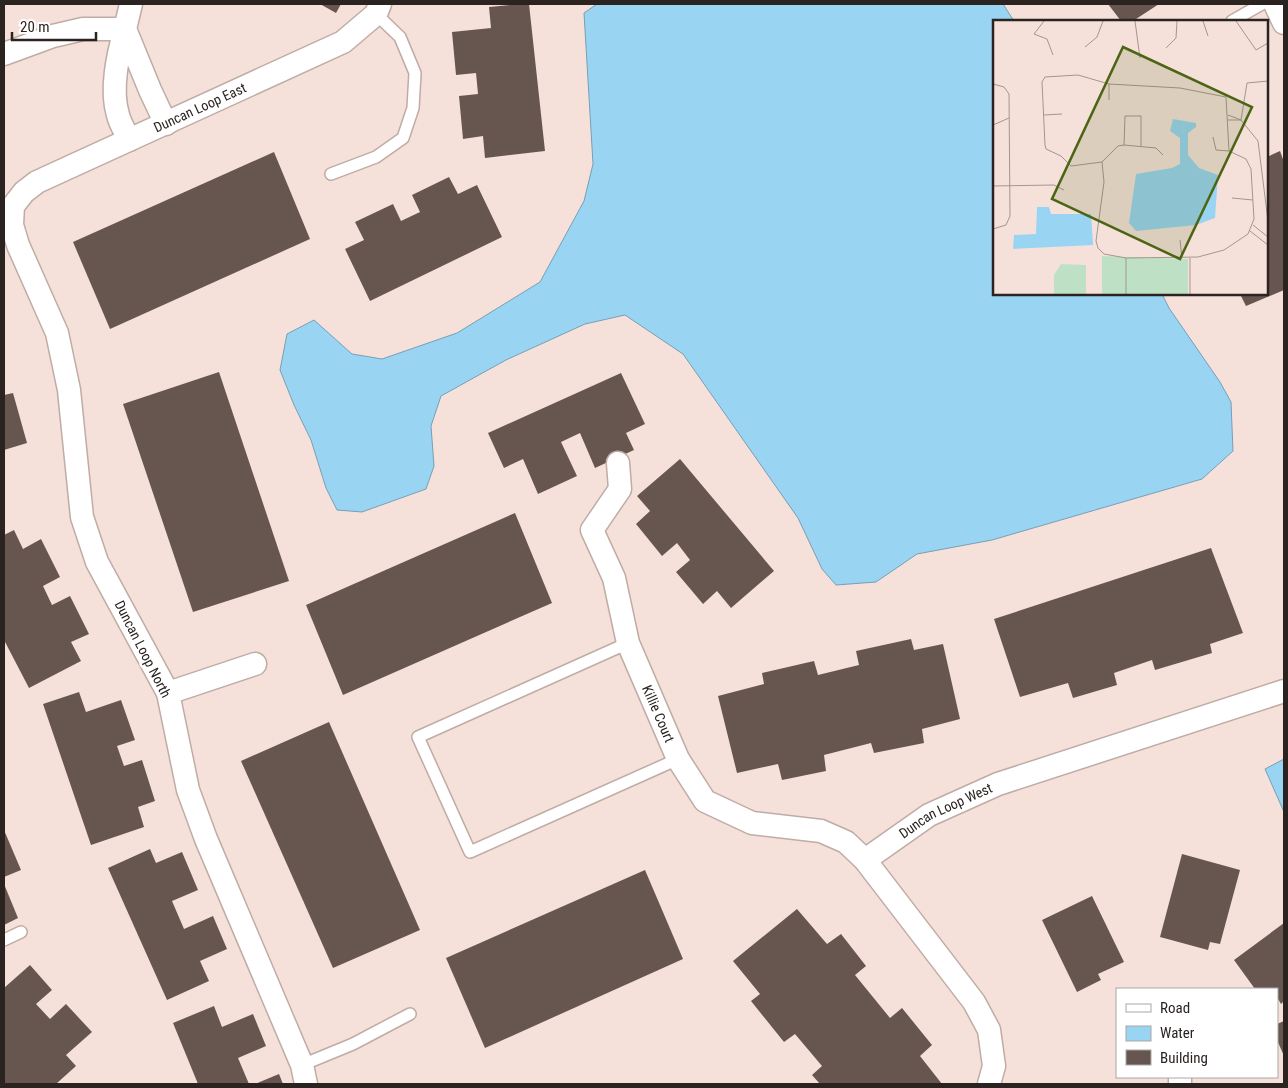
<svg xmlns="http://www.w3.org/2000/svg" width="1288" height="1088" font-family="'Roboto Condensed',sans-serif">
<style>
.water{fill:#99d4f3;stroke:#789fb4}
.building{fill:#675650}
.lines{fill:none;stroke-linecap:round;stroke-linejoin:round}
.lane-casing{stroke:#bfaca5;stroke-width:14}
.street-casing{stroke:#bfaca5;stroke-width:25}
.lane{stroke:#fff;stroke-width:11}
.street{stroke:#fff;stroke-width:22}
.labels{text-anchor:middle;stroke-width:5;stroke-linejoin:round;paint-order:stroke}
.street-label{font-size:14px;fill:#2a2320;stroke:#fff}
.inset-road{fill:none;stroke:#a49590;stroke-width:1}
.view{fill:#4c6514;fill-opacity:0.15;stroke:#4c6514;stroke-width:2.5}
.inset-edge{fill:none;stroke:#2a2320;stroke-width:2.5}
</style>
<rect width="100%" height="100%" fill="#f6e1da"/>
<g class="water">
<polygon points="597,4 1003,4 1014,21 994,21 994,294 1162,294 1169,308 1220,382 1231,402 1233,451 1202,479 992,540 917,554 876,582 836,585 822,569 798,518 683,354 625,315 585,324 506,360 441,396 431,426 434,466 426,489 362,512 337,510 326,488 311,440 294,405 280,370 287,334 314,320 352,354 382,359 457,333 540,282 584,201 593,164 584,13"/>
<polygon points="1284,759 1284,812 1265,769"/>
</g>
<g class="building">
<polygon points="320,4 341,4 336,13"/>
<polygon points="520,4 529,4 545,151 485,158 483,136 463,139 459,96 478,94 476,73 456,75 452,32 491,28 489,7"/>
<polygon points="1108,4 1159,4 1133,21 1121,21"/>
<polygon points="1280,151 1284,162 1284,290 1246,306 1240,294 1267,294 1267,157"/>
<polygon points="274,152 310,239 110,329 73,242"/>
<polygon points="449,177 458,194 477,185 502,237 370,301 345,249 364,240 355,222 393,204 401,221 420,212 412,195"/>
<polygon points="219,372 289,581 193,612 123,404"/>
<polygon points="621,373 645,424 626,433 634,450 595,468 580,433 561,442 577,476 538,494 523,459 504,468 488,433"/>
<polygon points="13,393 27,443 4,450 4,395"/>
<polygon points="680,459 774,571 731,608 717,591 703,604 676,572 690,560 677,543 662,556 636,524 650,511 637,496"/>
<polygon points="515,513 552,603 343,695 306,605"/>
<polygon points="14,530 23,549 41,539 60,577 43,586 52,605 70,596 89,634 71,642 81,661 29,688 4,640 4,535"/>
<polygon points="1211,548 1243,633 1210,644 1212,653 1155,670 1152,660 1114,673 1117,685 1073,698 1068,683 1020,697 994,619"/>
<polygon points="911,639 914,650 943,644 960,719 922,729 924,743 874,753 871,743 824,755 826,771 782,780 778,764 737,773 718,696 764,684 762,673 814,661 818,675 859,665 856,651"/>
<polygon points="79,692 86,712 121,700 135,740 117,746 124,766 142,760 155,801 138,807 144,827 91,845 43,704"/>
<polygon points="329,722 420,930 333,968 241,761"/>
<polygon points="4,830 21,870 4,877"/>
<polygon points="150,849 156,863 182,852 198,890 172,901 184,929 213,916 227,949 200,961 209,981 167,1000 108,868"/>
<polygon points="1182,854 1240,870 1220,944 1210,942 1208,950 1160,937"/>
<polygon points="645,870 683,959 485,1048 446,958"/>
<polygon points="4,884 18,918 4,925"/>
<polygon points="1092,896 1124,962 1098,974 1101,980 1077,992 1042,920"/>
<polygon points="797,909 827,944 841,934 866,966 855,975 890,1018 902,1008 932,1045 920,1056 942,1084 820,1084 812,1075 822,1066 795,1034 784,1042 751,1001 760,994 733,961"/>
<polygon points="1284,923 1284,1001 1281,1004 1277,997 1277,989 1270,988 1255,989 1234,960"/>
<polygon points="30,965 52,990 36,1004 50,1019 66,1004 92,1032 66,1055 76,1066 56,1084 4,1084 4,988"/>
<polygon points="214,1006 222,1027 253,1014 266,1046 238,1058 249,1084 198,1084 173,1023"/>
<polygon points="1284,1021 1284,1056 1277,1040 1277,1024"/>
<polygon points="279,1074 283,1084 255,1084"/>
</g>
<g class="lines">
<defs>
<g id="lane">
<polyline points="1232,21 1262,4"/>
<polyline points="331,174 376,157 403,138 413,108 415,73 400,37 376,14"/>
<polyline points="628,643 418,737 470,852 678,759"/>
<polyline points="4,940 21,932"/>
<polyline points="302,1065 353,1044 410,1014"/>
</g>
<g id="street">
<polyline points="1275,4 1284,23"/>
<polyline points="4,54 53,36 83,29 125,29 131,4"/>
<path d="M129,140C126,132 120,124 118,115C110,89 118,55 125,29L150,90L166,124"/>
<path id="s1" d="M618,463L620,489L592,530L614,578L628,643L678,759L705,801L752,823L821,831L846,842L865,860L974,1002L989,1030L994,1066L989,1084"/>
<polyline points="168,693 255,664"/>
<path id="s2" d="M865,860L929,815L998,784L1284,691"/>
<polyline points="1180,1077 1180,1084"/>
<path id="s3" d="M306,1084L302,1065L206,839L188,790L168,693L97,562L82,517L69,390L57,333L18,245L12,225L13,206L24,192L37,182L343,42L376,14L380,4"/>
</g>
</defs>
<use href="#lane" class="lane-casing"/>
<use href="#street" class="street-casing"/>
<use href="#lane" class="lane"/>
<use href="#street" class="street"/>
</g>
<g class="labels">
<g class="street-label">
<text dy="5" stroke="none"><textPath href="#s3" startOffset="1148">Duncan Loop East</textPath></text>
<text transform="translate(143 649) rotate(63)" y="5">Duncan Loop North</text>
<text dy="5" stroke="none"><textPath href="#s1" startOffset="272">Killie Court</textPath></text>
<text dy="5" stroke="none"><textPath href="#s2" startOffset="95">Duncan Loop West</textPath></text>
</g>
</g>
<g transform="translate(993 20)">
<rect width="275" height="275" fill="#f6e1da"/>
<path d="M109,236L195,239V274H109ZM68,244L93,245V274H61V255Z" fill="#bee1c6"/>
<path d="M180,99L203,103V107L195,113V135L206,148L225,155L222,198L203,205L143,211L136,203L143,154L179,148L187,144V118L177,111ZM44,187H56L58,194H98L100,225L20,229L21,215L43,214Z" fill="#99d4f3"/>
<path class="inset-road" d="M51,1L41,14L54,19L60,35M142,1L147,38M210,1L215,16M243,1L263,30L275,23M92,27L104,17L110,1M173,28L183,18L184,1M275,61L254,63L248,100L265,121L275,201M0,64L11,67L16,74L17,196L13,205L0,209M116,80V64M51,95L69,94M235,100H248L235,95M0,105L16,98M220,117L223,130L236,131M131,125L132,96H148V126M109,142L111,162L103,221L105,228L111,234L133,238L205,237L231,230L255,214L261,199L258,149L253,139L236,131L233,77L187,68L116,64L85,55L52,57L49,62L52,125L53,129L68,136L78,146L109,142L125,126L131,125L163,128L170,135M0,166L61,165L71,170M239,178L260,180M260,205L275,217M257,211L275,225M187,220L189,238M197,238V274M133,274V238"/>
<path class="view" d="M130,27L259,87L187,239L59,179Z"/>
<rect width="275" height="275" class="inset-edge"/>
</g>
<rect width="1288" height="1088" fill="none" stroke="#2a2320" stroke-width="10"/>
<rect x="1116" y="988" width="162" height="90" fill="#ffffff" stroke="#aaa7a6"/>
<rect x="1126" y="1004" width="25" height="8" fill="#ffffff" stroke="#aaa7a6"/>
<text x="1160" y="1013" font-size="15" fill="#2a2320">Road</text>
<rect x="1126" y="1026" width="25" height="15" fill="#99d4f3" stroke="#aaa7a6"/>
<text x="1160" y="1038" font-size="15" fill="#2a2320">Water</text>
<rect x="1126" y="1050" width="25" height="15" fill="#675650" stroke="#aaa7a6"/>
<text x="1160" y="1063" font-size="15" fill="#2a2320">Building</text>
<path d="M12 32v8h84v-8" fill="none" stroke="#2a2320" stroke-width="2.5"/>
<text x="20" y="32" font-size="15" fill="#2a2320" stroke="#ffffff" stroke-width="4" paint-order="stroke">20 m</text>
</svg>
